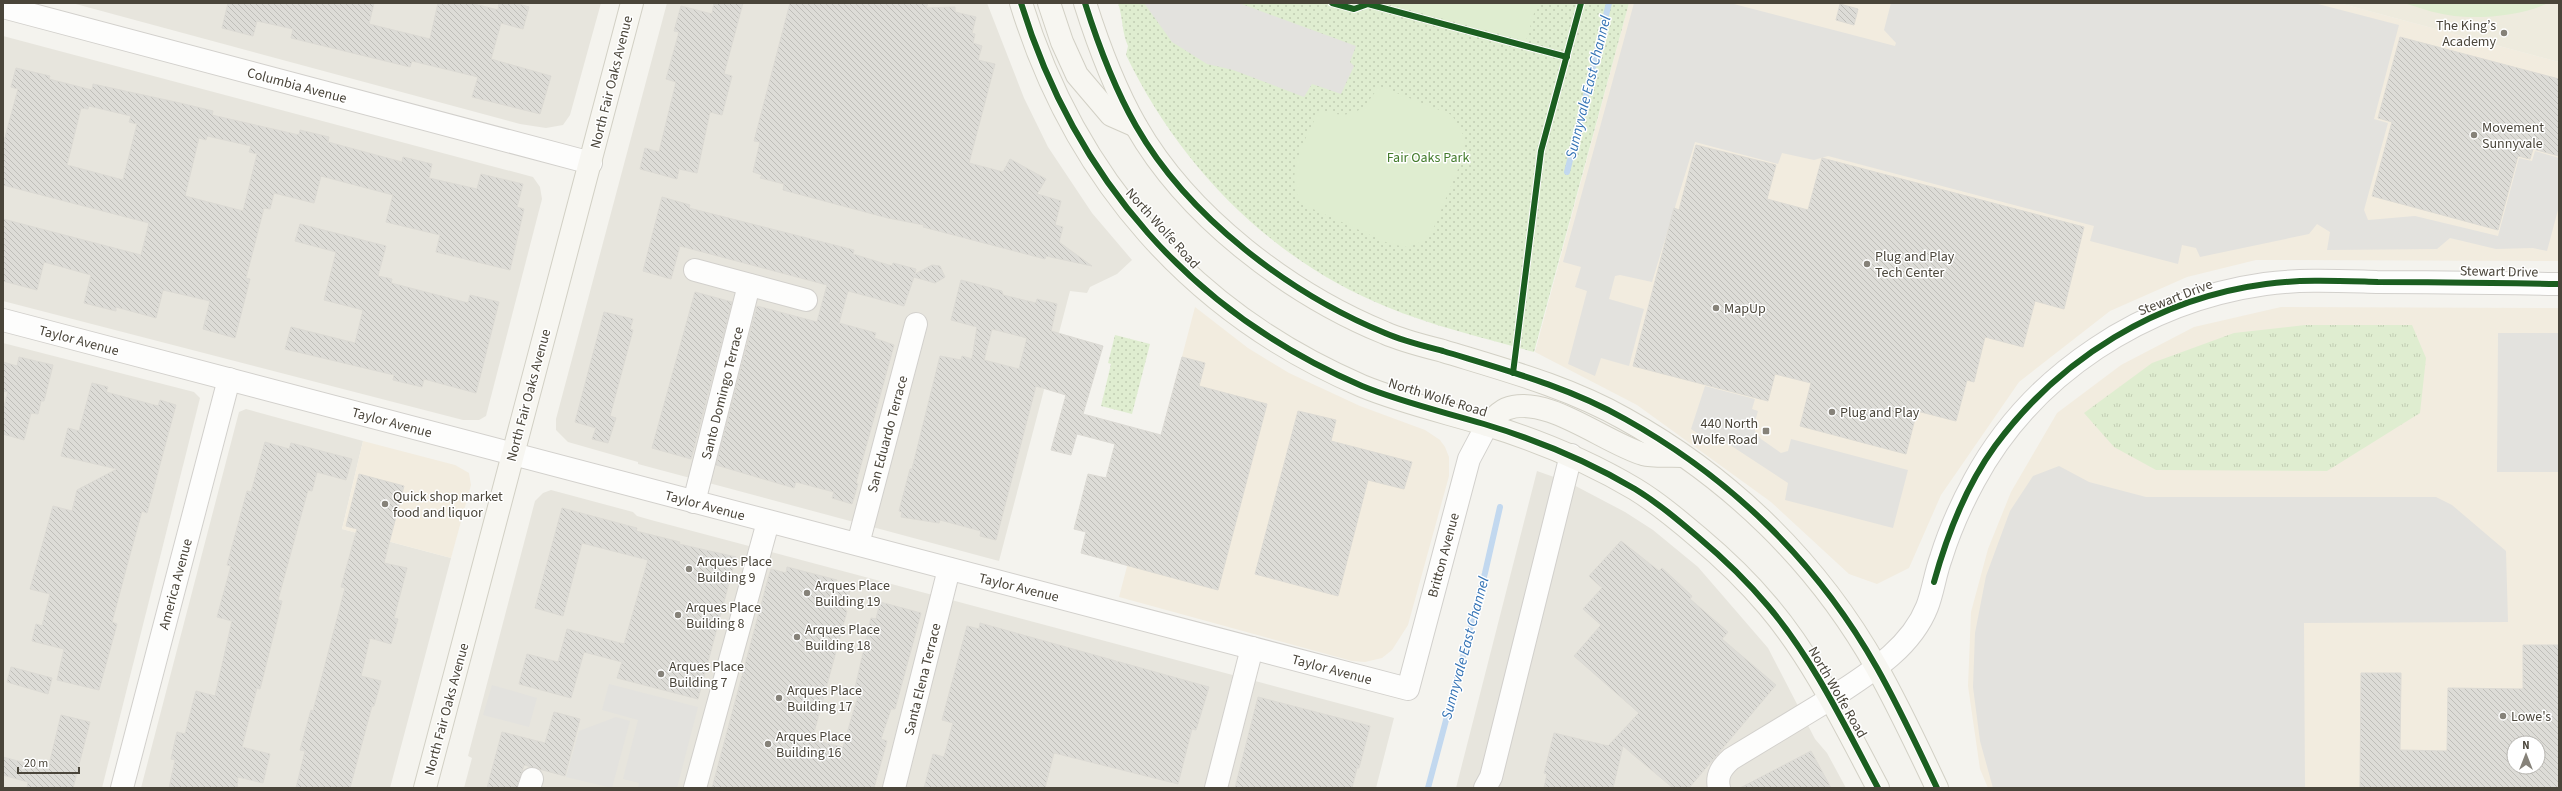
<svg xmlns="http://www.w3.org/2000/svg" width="2562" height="791" font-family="'Source Sans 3',sans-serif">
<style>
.residential{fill:#e7e5dd}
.commercial{fill:#f2ecdf;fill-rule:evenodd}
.education{fill:#eeebde}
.grass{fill:url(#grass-tufts)}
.park{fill:url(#park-dots)}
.garden{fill:#dfedd0}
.parking{fill:#e3e2de}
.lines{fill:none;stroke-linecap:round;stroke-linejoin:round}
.stream{stroke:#c2d8ef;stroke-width:6}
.building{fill:url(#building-back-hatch);stroke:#dcdad4;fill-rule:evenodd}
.minor-casing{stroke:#d2d0cc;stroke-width:24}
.tertiary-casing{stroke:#d2d0cc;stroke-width:24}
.secondary-casing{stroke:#d2d0c5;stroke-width:24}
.minor{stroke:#fdfdfc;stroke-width:22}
.tertiary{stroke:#fdfdfc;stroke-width:22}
.secondary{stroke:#f7f6f1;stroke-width:22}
.cycleway-casing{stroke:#fff;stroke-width:8}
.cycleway{stroke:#1b5e20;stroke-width:6}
.poi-dot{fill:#868279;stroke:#fff;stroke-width:1.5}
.labels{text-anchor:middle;stroke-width:3;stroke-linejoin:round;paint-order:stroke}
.poi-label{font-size:14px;fill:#4a453a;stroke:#fff;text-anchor:start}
.street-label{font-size:14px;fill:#4a453a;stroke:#fff}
.park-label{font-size:14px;fill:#447c2d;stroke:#fff}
.water-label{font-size:15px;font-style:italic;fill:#3473b5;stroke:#fff}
</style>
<defs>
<pattern id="grass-tufts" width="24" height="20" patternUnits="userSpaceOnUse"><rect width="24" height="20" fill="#dfedd0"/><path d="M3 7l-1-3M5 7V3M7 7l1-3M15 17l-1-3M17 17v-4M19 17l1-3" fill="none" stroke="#c1cdb3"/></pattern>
<pattern id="park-dots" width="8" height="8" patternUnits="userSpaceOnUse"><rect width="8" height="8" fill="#dfedd0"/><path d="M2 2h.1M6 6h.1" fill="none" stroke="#c1cdb3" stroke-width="1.8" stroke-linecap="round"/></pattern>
<pattern id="building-back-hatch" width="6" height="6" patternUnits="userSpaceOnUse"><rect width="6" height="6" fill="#dddcd7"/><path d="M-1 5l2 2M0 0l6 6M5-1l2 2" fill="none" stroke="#bfbeb9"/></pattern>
</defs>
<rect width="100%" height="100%" fill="#f4f3ee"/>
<g class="residential">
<polygon points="72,3 601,3 570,115 563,125 546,128 520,124"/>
<polygon points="667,3 987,3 1024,98 1048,147 1092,213 1132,260 1117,274 1090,287 1087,293 1070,291 999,561 638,464 638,462 568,442 556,430 556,419"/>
<polygon points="3,36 533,177 540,187 542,199 486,416 479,420 463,420 3,301"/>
<polygon points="3,343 194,392 200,398 102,788 3,788"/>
<polygon points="246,409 363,441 342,529 451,558 390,788 141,788 239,412"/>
<polygon points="1537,471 1568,482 1625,512 1653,530 1698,567 1768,648 1815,739 1827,753 1846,788 1456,788"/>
<polygon points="551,490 633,512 637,516 651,520 1394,718 1376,788 464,788 472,758 468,756 535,501 543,493"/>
</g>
<g class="commercial">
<polygon points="1629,3 2339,3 2559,62 2559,261 2256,260 2187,277 2110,311 2019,382 1941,495 1909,568 1877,584 1849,574 1771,502 1637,405 1535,352"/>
<polygon points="1195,307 1248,348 1289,373 1360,406 1425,430 1440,440 1445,447 1449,457 1449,476 1408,625 1392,650 1382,658 1365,662 1352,661 1119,597"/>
<path d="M2281,307L2559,308V788H1988L1980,769L1968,686L1971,612L1988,549L2011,492L2057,413L2121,365L2194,327ZM2514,743H2538V767H2514Z"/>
<polygon points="363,441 455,465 469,473 471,485 451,558 342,529"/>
</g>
<polygon class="education" points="2339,3 2559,3 2559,62"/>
<polygon class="grass" points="2305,325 2412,325 2426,358 2420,413 2327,471 2156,470 2114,447 2084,413 2152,363 2234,333"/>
<g class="park">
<path d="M1118,3H1629L1534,352C1485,338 1435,327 1387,307C1271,260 1180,167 1126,55L1128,46C1122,33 1123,18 1118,3Z"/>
<polygon points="1115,335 1150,344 1132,414 1101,406 1111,364 1108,363"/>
</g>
<g class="garden">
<polygon points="1384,3 1537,3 1526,41"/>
<path d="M2403,3H2548C2522,16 2476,20 2448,15C2433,13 2418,7 2403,3Z"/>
<path d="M1379,86L1452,115L1465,138L1463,157L1432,232L1421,242L1407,247L1390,244L1302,204C1282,174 1306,140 1319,110C1352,120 1361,114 1379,86Z"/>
</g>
<g class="parking">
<polygon points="1144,3 1239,3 1356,46 1350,62 1354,66 1341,94 1312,84 1304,97 1233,70 1207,64 1172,42"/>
<polygon points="1634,3 1730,3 1895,46 1896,43 1884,30 1891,3 2314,3 2399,25 2374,119 2388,123 2364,210 2368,220 2415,216 2498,236 2519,158 2532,161 2535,151 2559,158 2559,206 2547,251 2533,248 2496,249 2450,238 2437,249 2327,250 2330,232 2317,224 2309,234 2200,257 2196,248 2182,245 2178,264 2090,241 2094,226 1828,156 1814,160 1782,153 1778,164 1695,142 1652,282 1620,275 1615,276 1609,299 1644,309 1629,366 1601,358 1595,376 1568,364 1587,291 1575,287 1581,267 1563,262"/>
<polygon points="2498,333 2559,333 2559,472 2497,472"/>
<polygon points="1705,386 1755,399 1752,409 1758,411 1754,425 1755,431 1761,439 1781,453 1788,451 1791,439 1908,470 1893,528 1785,500 1788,483 1724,441 1719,439 1712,443 1691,429"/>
<polygon points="2059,466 2089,482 2146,497 2436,497 2452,505 2506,551 2508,622 2304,623 2305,788 1993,788 1980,741 1973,687 1975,633 1986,576 2010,511 2033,476"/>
<polygon points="609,684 698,707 677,788 638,788 639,783 623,779 638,720 602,710"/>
<polygon points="492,685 537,698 529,727 483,715"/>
<polygon points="616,717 630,721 612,788 566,777 579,731"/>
</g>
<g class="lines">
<g class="stream">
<polyline points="1567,172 1609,3"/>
<polyline points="1428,788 1485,573 1500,507"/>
</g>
</g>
<g class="building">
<polygon points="228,3 374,3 369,24 430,39 438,3 471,3 498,10 499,3 515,3 529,7 523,29 501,23 491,59 551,76 540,114 472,97 478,77 412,61 410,67 291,38 293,29 257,21 253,36 222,28"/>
<polygon points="714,3 743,3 724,74 732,76 722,115 710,112 697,173 679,169 677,179 640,169 645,148 659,152 676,82 666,79 679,32 674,31 681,6 712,14"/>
<polygon points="790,3 928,3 926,8 955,7 955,12 976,17 972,33 975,34 973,43 982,46 978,60 995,64 969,163 1003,172 1010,159 1046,179 1037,194 1061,201 1055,225 1063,227 1059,242 1092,266 1046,256 1045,259 923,227 924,225 888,218 783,190 784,184 760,178 762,175 753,172 760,142 754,141"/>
<polygon points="1840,4 1858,9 1854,25 1836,20"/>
<polygon points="2400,37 2559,79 2559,156 2533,149 2530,159 2518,156 2498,230 2372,196 2392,122 2378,118"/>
<path d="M16,68L50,76L49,79L92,90L93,84L180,103L213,111L212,115L299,135L300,130L329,137L328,142L402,162L403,157L432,164L429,178L477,189L481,174L523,184L517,207L524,209L510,270L436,252L440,235L386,222L393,195L321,176L314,203L274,193L270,209L264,208L246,278L250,279L235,338L203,329L210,301L163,290L156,318L116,307V311L84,303L91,275L44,262L37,290L3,281V219L141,255L149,223L3,185V145L18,89L11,87ZM89,106L131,116L129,122L137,124L123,180L67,165L81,108L88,109ZM207,136L251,146L249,152L257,154L243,211L185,196L199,138L206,140Z"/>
<polygon points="1696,145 1776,165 1767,199 1808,210 1822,158 2084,227 2064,309 2035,301 2023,347 1985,337 1974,382 1967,380 1956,421 1917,411 1906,454 1800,426 1811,383 1775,374 1768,401 1633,366 1674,208 1679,210"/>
<polygon points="662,197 690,205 689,208 854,250 853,254 892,266 893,263 916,269 915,274 932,265 940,266 945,277 935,283 914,277 904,306 848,291 839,323 876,333 874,338 894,345 856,483 858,484 852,504 832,498 834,492 796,482 794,488 716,465 757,306 817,322 827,285 680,246 671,279 643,271"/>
<polygon points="300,224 386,246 378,276 392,279 391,283 468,303 470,295 499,302 476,393 424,379 422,387 393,380 394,375 285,349 291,327 355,343 363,310 324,300 336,252 295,241"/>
<path d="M961,280L1002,291L1003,295L1036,303L1037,299L1057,304L1051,331L1103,346L1083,414L1161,435L1182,357L1205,363L1199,386L1267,404L1218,590L1081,553L1086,532L1074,529L1088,474L1106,478L1115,444L1077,434L1071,455L1051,450L1066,395L1036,386L996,540L980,536L981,531L940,520L939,523L901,517L902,512L899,511L910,469H912L940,356L961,360L962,356L972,359L977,327L951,320ZM992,329L1027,338L1019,369L984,360Z"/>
<polygon points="695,292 732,302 691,459 652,448"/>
<polygon points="604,312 633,319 630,329 633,330 610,416 616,418 608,443 592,439 596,428 575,422"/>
<polygon points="19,357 53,365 44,401 41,401 38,414 31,413 24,440 3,434 3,410 8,392 3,391 3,362 17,366"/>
<polygon points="92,383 108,387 106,392 158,406 160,400 176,405 147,513 142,511 128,562 112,622 117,624 99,690 57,680 64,649 32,641 36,624 42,626 50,594 30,589 53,506 72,511 77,490 117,469 61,456 68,428 79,431"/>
<polygon points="1298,411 1336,420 1331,441 1412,462 1404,489 1368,480 1338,596 1255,574"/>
<polygon points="265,442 289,449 291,443 352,459 346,480 317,472 312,491 308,490 278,600 282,601 260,689 257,688 242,747 270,754 263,783 238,777 237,788 169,788 175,760 171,759 177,732 185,734 196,691 215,696 232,621 217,617 231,566 227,565 247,491 251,492"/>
<polygon points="359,474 404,486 384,563 407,568 394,618 398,619 391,644 370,638 361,676 381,681 374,706 372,706 350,788 296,788 305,751 300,750 311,710 313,711 345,588 341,587 357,529 346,526"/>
<polygon points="562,508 637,528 636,531 680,542 679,544 736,557 698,699 617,678 622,662 584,652 571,698 519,684 527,654 558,662 567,629 624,644 648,560 582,543 563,616 535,608"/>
<polygon points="1621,541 1659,571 1662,568 1676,581 1692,596 1690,599 1728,632 1722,639 1776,685 1689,788 1673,788 1623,746 1613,788 1544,788 1547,774 1544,773 1554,733 1608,746 1639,713 1574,656 1601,625 1583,609 1602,588 1589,576"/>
<polygon points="787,567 837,580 835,587 850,590 845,610 847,611 812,740 843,747 860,689 855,688 871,618 876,619 880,602 921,613 895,709 891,709 881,739 887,741 874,788 712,788 768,579 771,569 786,573"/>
<polygon points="980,623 1209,687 1196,730 1192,729 1178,784 1054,753 1045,788 924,788 933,754 944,757 953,723 942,720 967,626 979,629"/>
<path d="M2523,645H2559V788H2360L2361,673H2401L2400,750L2447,751L2448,688L2523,689ZM2514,743H2538V767H2514Z"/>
<polygon points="11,667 52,678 48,694 7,682"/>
<polygon points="1258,697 1370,726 1359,768 1357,768 1352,788 1235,788"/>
<polygon points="554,712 580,719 565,776 524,765 517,788 487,788 502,732 545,743"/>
<polygon points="61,715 90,722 73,788 27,788 28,782 3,775 3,757 48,769"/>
<polygon points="1811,751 1831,788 1740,788"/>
</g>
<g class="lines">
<defs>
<g id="minor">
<polyline points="3,7 591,163"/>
<polyline points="695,270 806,300"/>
<polyline points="3,320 1408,689 1469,459 1487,425"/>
<polyline points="694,502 749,285"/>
<polyline points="858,544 916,324"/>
<polyline points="122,788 229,379"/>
<polyline points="529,788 532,779"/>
<polyline points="695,788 768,522"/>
<polyline points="894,788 949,569"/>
<polyline points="1216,788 1252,648"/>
<polyline points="1485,788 1491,777 1571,455"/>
<path d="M1719,788C1716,775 1722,767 1731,759L1830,699"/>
</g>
<path id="tertiary" d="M1830,699C1866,675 1910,650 1927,607C1933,592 1935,574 1941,558C1949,532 1961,505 1974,481C2032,373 2145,301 2265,284C2301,279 2340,281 2377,282C2438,282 2498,283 2559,284"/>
<g id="secondary">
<path d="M1021,3C1075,179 1192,313 1362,386C1401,402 1444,412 1484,424C1537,440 1588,461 1635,489C1658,503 1678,520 1698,537C1723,558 1747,581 1768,606C1813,659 1845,726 1878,788"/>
<polyline points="1049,3 1062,42 1077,75 1111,115 1136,126"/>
<path d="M1085,3C1097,41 1116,91 1136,126C1188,217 1290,294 1385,333C1403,341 1424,346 1443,351C1505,370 1569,387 1625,419C1731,478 1818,563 1877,668C1899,707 1918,748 1937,788"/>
<path d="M1487,425C1492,420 1499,412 1506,409C1545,393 1605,443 1643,454C1655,457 1670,455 1683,456"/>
<polyline points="425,788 632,3"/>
</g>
</defs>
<use href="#minor" class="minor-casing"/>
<use href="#tertiary" class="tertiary-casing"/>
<use href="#secondary" class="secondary-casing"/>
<use href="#minor" class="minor"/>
<use href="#tertiary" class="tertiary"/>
<use href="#secondary" class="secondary"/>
<defs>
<g id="cycleway">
<path d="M1021,3C1075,179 1192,313 1362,386C1401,402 1444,412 1484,424C1537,440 1588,461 1635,489C1658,503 1678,520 1698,537C1723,558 1747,581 1768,606C1813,659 1845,726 1878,788"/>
<path d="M1085,3C1097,41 1116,91 1136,126C1188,217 1290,294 1385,333C1403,341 1424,346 1443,351C1505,370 1569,387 1625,419C1731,478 1818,563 1877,668C1899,707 1918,748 1937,788"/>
<polyline points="1332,3 1354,9 1368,4 1567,57"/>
<polyline points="1513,373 1541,151 1581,3"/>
<path d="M1934,582C1947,535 1966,486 1995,446C2060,358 2158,298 2266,284C2302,279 2341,281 2378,282C2438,282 2499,283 2559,284"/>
</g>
</defs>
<use href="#cycleway" class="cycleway-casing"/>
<use href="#cycleway" class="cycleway"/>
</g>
<g class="poi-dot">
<circle cx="2504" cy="33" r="4"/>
<circle cx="2474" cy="135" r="4"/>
<circle cx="1867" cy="264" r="4"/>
<circle cx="1716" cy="308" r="4"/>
<circle cx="1832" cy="412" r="4"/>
<rect x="1762" y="427" width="8" height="8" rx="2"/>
<circle cx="385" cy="504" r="4"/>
<circle cx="689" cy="569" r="4"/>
<circle cx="807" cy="593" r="4"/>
<circle cx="678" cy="615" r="4"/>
<circle cx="797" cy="637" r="4"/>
<circle cx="661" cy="674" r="4"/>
<circle cx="779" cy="698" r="4"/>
<circle cx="2503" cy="716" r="4"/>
<circle cx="768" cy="744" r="4"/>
</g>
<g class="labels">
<g class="poi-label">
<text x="2496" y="30" text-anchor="end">The King’s<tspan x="2496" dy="16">Academy</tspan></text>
<text x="2482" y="132">Movement<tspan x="2482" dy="16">Sunnyvale</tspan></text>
<text x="1875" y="261">Plug and Play<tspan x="1875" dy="16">Tech Center</tspan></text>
<text x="1724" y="313">MapUp</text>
<text x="1840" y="417">Plug and Play</text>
<text x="1758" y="428" text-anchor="end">440 North<tspan x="1758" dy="16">Wolfe Road</tspan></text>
<text x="393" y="501">Quick shop market<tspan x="393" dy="16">food and liquor</tspan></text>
<text x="697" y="566">Arques Place<tspan x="697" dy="16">Building 9</tspan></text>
<text x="815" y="590">Arques Place<tspan x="815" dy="16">Building 19</tspan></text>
<text x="686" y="612">Arques Place<tspan x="686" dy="16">Building 8</tspan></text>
<text x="805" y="634">Arques Place<tspan x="805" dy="16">Building 18</tspan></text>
<text x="669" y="671">Arques Place<tspan x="669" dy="16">Building 7</tspan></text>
<text x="787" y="695">Arques Place<tspan x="787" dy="16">Building 17</tspan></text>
<text x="2511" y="721">Lowe's</text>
<text x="776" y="741">Arques Place<tspan x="776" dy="16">Building 16</tspan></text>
</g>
<g class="street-label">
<text transform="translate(611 82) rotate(-76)" y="5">North Fair Oaks Avenue</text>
<text transform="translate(297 85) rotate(15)" y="5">Columbia Avenue</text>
<text transform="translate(1163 228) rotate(48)" y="5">North Wolfe Road</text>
<text transform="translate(2499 271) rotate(1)" y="5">Stewart Drive</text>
<text transform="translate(2175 297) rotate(-21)" y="5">Stewart Drive</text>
<text transform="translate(79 340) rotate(15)" y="5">Taylor Avenue</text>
<text transform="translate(722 393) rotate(-76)" y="5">Santo Domingo Terrace</text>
<text transform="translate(528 395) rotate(-75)" y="5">North Fair Oaks Avenue</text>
<text transform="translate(1438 397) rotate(17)" y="5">North Wolfe Road</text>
<text transform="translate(392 422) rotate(15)" y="5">Taylor Avenue</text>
<text transform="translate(887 434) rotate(-75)" y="5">San Eduardo Terrace</text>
<text transform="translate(705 505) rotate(15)" y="5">Taylor Avenue</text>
<text transform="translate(1443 555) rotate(-75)" y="5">Britton Avenue</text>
<text transform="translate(175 584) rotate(-75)" y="5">America Avenue</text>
<text transform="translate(1019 587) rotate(14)" y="5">Taylor Avenue</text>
<text transform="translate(1332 669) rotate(15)" y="5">Taylor Avenue</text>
<text transform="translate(922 679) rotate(-76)" y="5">Santa Elena Terrace</text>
<text transform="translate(1838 692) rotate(60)" y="5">North Wolfe Road</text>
<text transform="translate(446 709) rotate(-75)" y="5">North Fair Oaks Avenue</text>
</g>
<g class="park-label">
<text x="1428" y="162">Fair Oaks Park</text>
</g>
<g class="water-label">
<text transform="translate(1588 87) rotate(-76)" y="5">Sunnyvale East Channel</text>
<text transform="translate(1465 648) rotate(-75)" y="5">Sunnyvale East Channel</text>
</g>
</g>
<rect width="2562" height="791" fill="none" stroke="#4a453a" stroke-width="8"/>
<g transform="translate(2526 755)"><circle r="19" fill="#ffffff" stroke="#b7b5b0"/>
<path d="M0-3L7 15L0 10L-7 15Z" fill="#868279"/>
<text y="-6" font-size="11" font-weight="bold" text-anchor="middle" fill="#4a453a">N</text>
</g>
<path d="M18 767v6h61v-6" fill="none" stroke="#4a453a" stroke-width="2"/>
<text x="24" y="767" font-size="12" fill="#4a453a" stroke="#ffffff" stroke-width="3" paint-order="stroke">20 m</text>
</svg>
